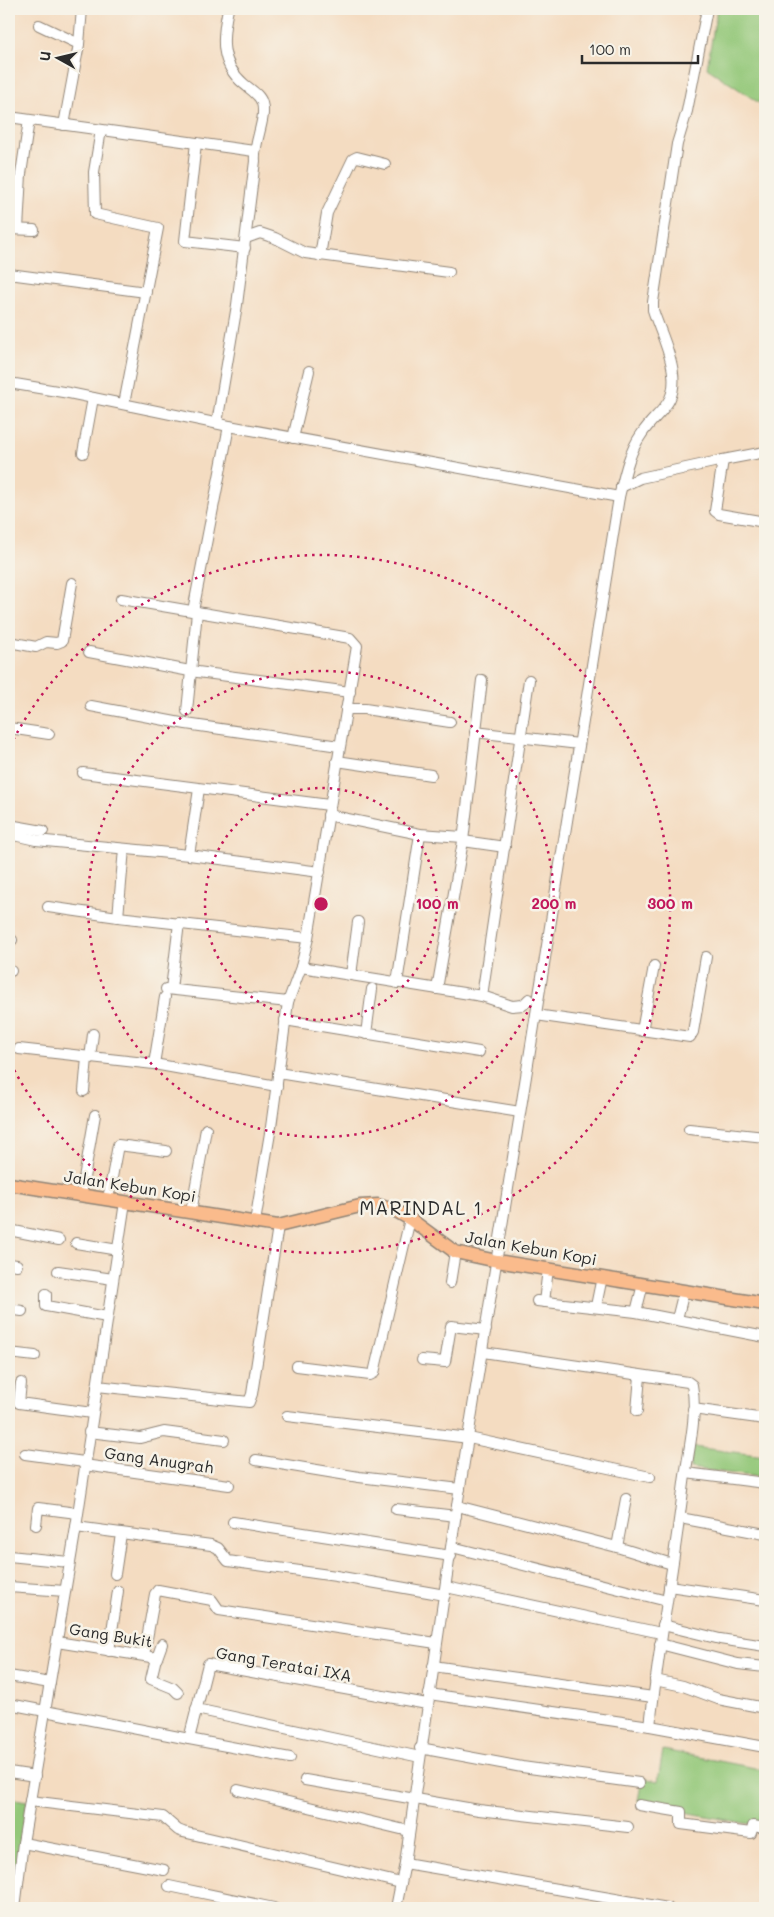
<svg xmlns="http://www.w3.org/2000/svg" width="774" height="1917" font-family="Mali,sans-serif">
<style>
.green{fill:#93c778;stroke:#5f7952}
.lines{fill:none;stroke-linecap:round;stroke-linejoin:round}
.minor-casing{stroke:#908476;stroke-width:12}
.major-casing{stroke:#908476;stroke-width:15}
.minor{stroke:#fff;stroke-width:10}
.major{stroke:#fabb8c;stroke-width:12}
.ring{fill:none;stroke:#c2185b;stroke-width:2.5;stroke-dasharray:2.5 5}
.labels{text-anchor:middle;stroke-width:5;stroke-linejoin:round;paint-order:stroke}
.street-label{font-size:16px;fill:#2b2b2b;stroke:#f7f3e8}
.quarter-label{font-size:19px;letter-spacing:1px;fill:#2b2b2b;stroke:#f7f3e8}
.centre{fill:#c2185b;stroke:#f7f3e8;stroke-width:2.5}
.ring-label{font-size:15px;text-anchor:middle;font-weight:bold;fill:#c2185b;stroke:#f7f3e8;stroke-width:5;stroke-linejoin:round;paint-order:stroke}
</style>
<rect width="100%" height="100%" fill="#f7f3e8"/>
<filter id="ink" filterUnits="userSpaceOnUse"><feTurbulence type="fractalNoise" baseFrequency=".02" numOctaves="2"/><feDisplacementMap in="SourceGraphic" scale="10" xChannelSelector="R" yChannelSelector="G"/><feConvolveMatrix kernelMatrix="1 2 1 2 8 2 1 2 1" color-interpolation-filters="sRGB"/></filter>
<filter id="wash" filterUnits="userSpaceOnUse"><feTurbulence type="fractalNoise" baseFrequency=".0096" numOctaves="4" result="noise"/><feDisplacementMap in="SourceGraphic" scale="20" xChannelSelector="R" yChannelSelector="G"/><feGaussianBlur stdDeviation="1.12" result="paint"/><feColorMatrix in="noise" values="0 0 0 0 0 0 0 0 0 0 0 0 0 0 0 0 0 1.4 0 .05"/><feComposite in="paint" operator="in"/></filter>
<g filter="url(#wash)">
<rect width="100%" height="100%" fill="#f4dcc1"/>
<g class="green">
<polygon points="717,9 765,9 765,107 707,68"/>
<polygon points="693,1447 765,1456 765,1478 690,1468"/>
<polygon points="663,1750 765,1770 765,1827 642,1804 638,1801 642,1778 658,1781"/>
<polygon points="9,1798 27,1801 12,1908 9,1908"/>
</g>
</g>
<g filter="url(#ink)">
<g class="lines">
<defs>
<g id="minor">
<polyline points="39,25 79,44"/>
<polyline points="9,117 254,151"/>
<polyline points="64,125 79,44 82,9"/>
<polyline points="101,130 94,172 95,214 158,228 124,404"/>
<polyline points="196,143 185,241 245,248"/>
<polyline points="9,229 34,230"/>
<polyline points="18,229 21,174 29,120"/>
<polyline points="246,238 260,233 275,238 305,253 449,272"/>
<polyline points="320,256 327,213 353,159 357,157 385,164"/>
<polyline points="9,274 146,292"/>
<polyline points="9,383 69,393 229,426 619,497"/>
<path d="M217,423L237,305L255,161C253,143 267,119 262,103C260,95 250,89 244,84C219,63 222,37 228,9"/>
<polyline points="293,438 309,371"/>
<polyline points="83,453 93,398"/>
<polyline points="723,460 765,452"/>
<polyline points="621,487 640,478 723,460 715,511 719,514 765,522"/>
<polyline points="121,599 350,638 357,646 308,938 301,967 288,1002 271,1127 255,1222"/>
<polyline points="193,611 229,426"/>
<polyline points="9,642 36,647 46,642 57,643 62,641 72,583"/>
<polyline points="89,652 190,671 350,692"/>
<polyline points="91,706 186,724 339,746"/>
<polyline points="346,709 365,709 450,722"/>
<polyline points="187,711 197,612"/>
<polyline points="9,728 49,734"/>
<polyline points="475,732 579,744"/>
<polyline points="337,761 431,775"/>
<polyline points="83,773 329,805"/>
<polyline points="328,815 420,834 463,837"/>
<polyline points="9,825 43,831"/>
<polyline points="9,834 36,840 189,855 320,872"/>
<polyline points="463,841 505,847"/>
<polyline points="189,855 199,789"/>
<polyline points="48,907 118,917 308,938"/>
<polyline points="118,917 124,849"/>
<polyline points="9,939 12,940"/>
<polyline points="301,967 482,996 512,1006 523,1005 529,999"/>
<polyline points="9,971 11,971"/>
<polyline points="351,975 358,922"/>
<polyline points="397,983 420,834"/>
<polyline points="166,989 288,1002"/>
<polyline points="171,989 179,923"/>
<polyline points="437,989 463,841 482,680"/>
<polyline points="482,996 529,680"/>
<polyline points="536,1015 690,1037 693,1032 706,957"/>
<polyline points="285,1020 479,1052"/>
<polyline points="642,1031 654,966"/>
<polyline points="366,1034 372,989"/>
<polyline points="19,1049 154,1064 277,1086"/>
<polyline points="90,1058 93,1034"/>
<polyline points="154,1064 165,997"/>
<polyline points="278,1073 520,1112"/>
<polyline points="84,1091 87,1058"/>
<polyline points="689,1129 765,1137"/>
<polyline points="81,1195 95,1115"/>
<polyline points="108,1199 118,1145 166,1151"/>
<polyline points="191,1212 206,1129"/>
<polyline points="9,1230 59,1240"/>
<polyline points="76,1243 118,1250"/>
<polyline points="9,1264 17,1265"/>
<polyline points="58,1271 113,1279"/>
<polyline points="450,1283 455,1252"/>
<polyline points="46,1294 46,1306 107,1317"/>
<polyline points="537,1301 636,1312 765,1337"/>
<polyline points="544,1302 548,1269"/>
<polyline points="596,1306 602,1277"/>
<polyline points="9,1309 22,1311"/>
<polyline points="636,1312 643,1284"/>
<polyline points="677,1319 684,1291"/>
<path d="M483,1352L688,1382L692,1385C698,1416 688,1452 684,1483C674,1564 659,1644 650,1726"/>
<polyline points="9,1353 35,1356"/>
<polyline points="422,1360 445,1362 451,1326 486,1330"/>
<polyline points="297,1366 370,1375 374,1373 410,1219"/>
<polyline points="21,1383 19,1403 92,1413"/>
<polyline points="97,1386 249,1402 252,1394 278,1226"/>
<polyline points="693,1409 765,1419"/>
<polyline points="637,1411 640,1376"/>
<polyline points="287,1416 469,1438 650,1477"/>
<polyline points="89,1432 140,1438 164,1432 224,1440"/>
<polyline points="25,1454 84,1462"/>
<polyline points="256,1460 359,1477 460,1489"/>
<polyline points="84,1465 229,1485"/>
<polyline points="686,1473 765,1483"/>
<polyline points="457,1506 617,1547 672,1564"/>
<polyline points="396,1509 456,1516"/>
<polyline points="680,1518 765,1534"/>
<polyline points="233,1522 451,1556"/>
<polyline points="36,1525 38,1508 77,1513"/>
<polyline points="76,1527 211,1545 218,1548 228,1561 336,1576 445,1595"/>
<polyline points="452,1547 667,1601"/>
<polyline points="617,1547 626,1499"/>
<polyline points="9,1556 69,1562"/>
<polyline points="115,1574 121,1534"/>
<polyline points="669,1586 765,1600"/>
<polyline points="9,1587 65,1591"/>
<polyline points="446,1587 661,1633"/>
<polyline points="663,1625 720,1639 765,1646"/>
<polyline points="57,1642 157,1658 162,1644"/>
<polyline points="660,1644 738,1664 765,1667"/>
<polyline points="109,1651 118,1591"/>
<polyline points="144,1655 155,1594 158,1590 212,1600 219,1610 436,1643"/>
<polyline points="156,1658 151,1679 173,1688 178,1693"/>
<polyline points="433,1666 653,1697"/>
<polyline points="9,1676 50,1683"/>
<polyline points="655,1680 683,1686 718,1699 765,1708"/>
<polyline points="429,1694 650,1726 765,1747"/>
<polyline points="9,1704 189,1739 208,1664 427,1704"/>
<polyline points="196,1709 420,1757"/>
<polyline points="189,1739 290,1758"/>
<polyline points="420,1748 522,1767 639,1783"/>
<polyline points="9,1772 35,1776"/>
<polyline points="305,1780 479,1810 628,1827"/>
<polyline points="238,1790 409,1831"/>
<polyline points="30,1801 163,1817 178,1830 183,1832 401,1883"/>
<polyline points="639,1805 681,1812 681,1824 751,1833 753,1826 765,1828"/>
<polyline points="23,1843 164,1870"/>
<polyline points="405,1863 668,1908"/>
<polyline points="169,1886 274,1908"/>
<polyline points="15,1908 23,1843 76,1527 125,1202"/>
<path d="M396,1908L405,1863L457,1506L619,497C624,477 629,452 641,435C656,411 677,407 673,373C671,352 659,329 653,310V302L677,144L687,111L707,9"/>
</g>
<polyline id="major" points="9,1184 278,1226 360,1206 378,1205 396,1211 410,1219 455,1252 497,1261 765,1304"/>
</defs>
<use href="#minor" class="minor-casing"/>
<use href="#major" class="major-casing"/>
<use href="#minor" class="minor"/>
<use href="#major" class="major"/>
</g>
</g>
<g class="ring">
<circle cx="321" cy="904" r="116"/>
<circle cx="321" cy="904" r="233"/>
<path d="M10 746A349 349 0 1 1 10 1062"/>
</g>
<g class="labels">
<g class="street-label">
<text transform="translate(130 1186) rotate(9)" y="6">Jalan Kebun Kopi</text>
<text transform="translate(531 1248) rotate(10)" y="6">Jalan Kebun Kopi</text>
<text transform="translate(159 1460) rotate(8)" y="6">Gang Anugrah</text>
<text transform="translate(111 1635) rotate(9)" y="6">Gang Bukit</text>
<text transform="translate(284 1664) rotate(10)" y="6">Gang Teratai IXA</text>
</g>
<g class="quarter-label">
<text x="421" y="1215">MARINDAL 1</text>
</g>
</g>
<circle cx="321" cy="904" r="8" class="centre"/>
<g class="ring-label">
<text x="437" y="909">100 m</text>
<text x="554" y="909">200 m</text>
<text x="670" y="909">300 m</text>
</g>
<rect width="774" height="1917" fill="none" stroke="#f7f3e8" stroke-width="30"/>
<g transform="translate(58 58) rotate(278)" stroke="#f7f3e8" stroke-width="4" paint-order="stroke">
<path d="M0-4L9 19L0 12L-9 19Z" fill="#2b2b2b"/>
<text y="-8" font-size="14" font-weight="bold" text-anchor="middle" fill="#2b2b2b">U</text>
</g>
<path d="M582 55v8h116v-8" fill="none" stroke="#2b2b2b" stroke-width="2.5"/>
<text x="589" y="55" font-size="15" fill="#2b2b2b" stroke="#f7f3e8" stroke-width="4" paint-order="stroke">100 m</text>
</svg>
